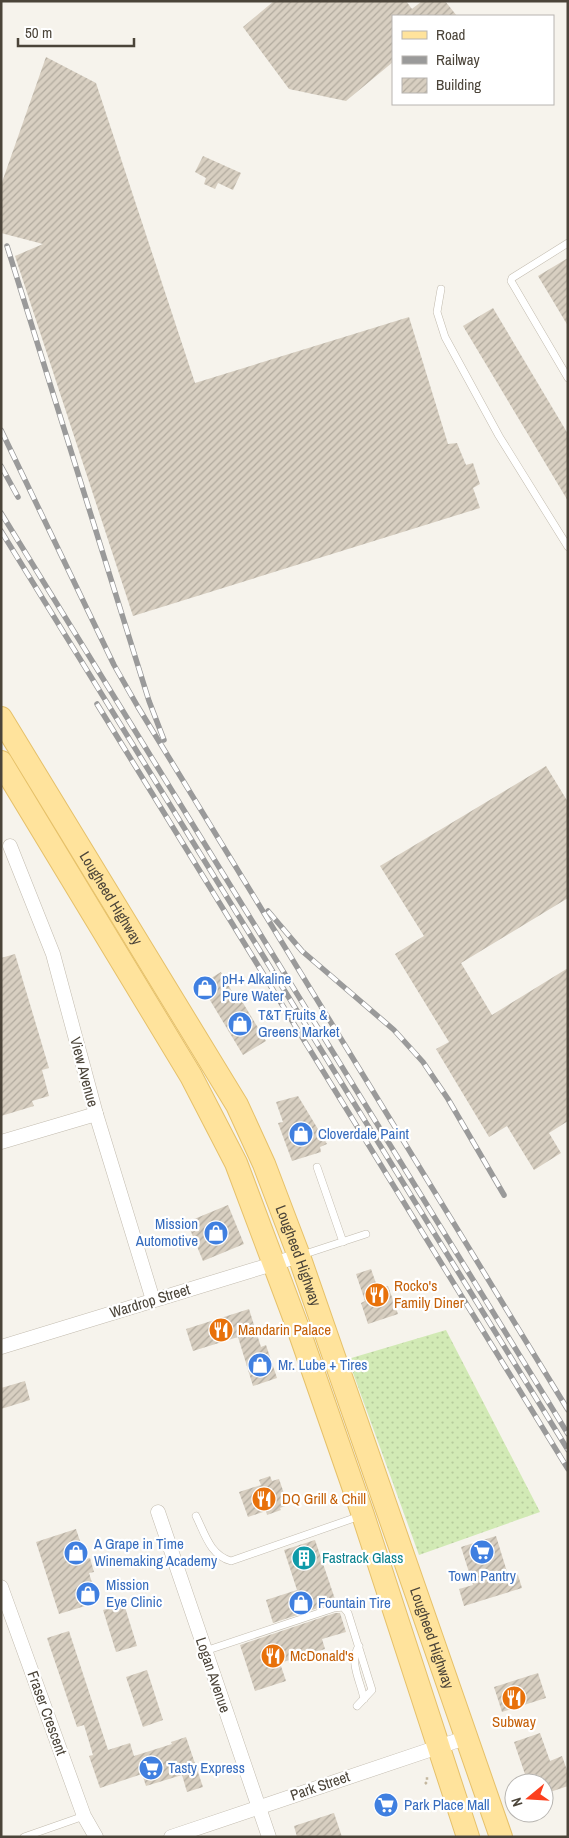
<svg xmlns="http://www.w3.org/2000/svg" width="569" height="1838" font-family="'Archivo Narrow',sans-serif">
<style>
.grass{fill:url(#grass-dots)}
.building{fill:url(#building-hatch)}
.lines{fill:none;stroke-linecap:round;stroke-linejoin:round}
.lane-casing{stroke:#c2bbae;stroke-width:8}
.street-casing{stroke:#c2bbae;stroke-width:15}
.primary-casing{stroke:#e6c16a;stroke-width:24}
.path{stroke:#c4b79f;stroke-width:2.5;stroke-dasharray:2.5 2.5;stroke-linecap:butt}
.lane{stroke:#fff;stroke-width:7}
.street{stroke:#fff;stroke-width:14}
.primary{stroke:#ffe39c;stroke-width:22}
.rail-casing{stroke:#9a9a9a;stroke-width:5.5}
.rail{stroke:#fff;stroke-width:4;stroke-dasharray:11;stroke-linecap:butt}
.labels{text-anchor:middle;stroke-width:4.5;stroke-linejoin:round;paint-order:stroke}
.street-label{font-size:15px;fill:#4b4439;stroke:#fff}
.shop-label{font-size:15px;fill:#366cbe;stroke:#fff;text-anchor:start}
.food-label{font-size:15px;fill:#c56008;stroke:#fff;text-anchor:start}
.culture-label{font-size:15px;fill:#0d838f;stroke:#fff;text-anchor:start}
</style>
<defs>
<pattern id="grass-dots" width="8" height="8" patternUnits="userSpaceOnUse" patternTransform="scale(1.25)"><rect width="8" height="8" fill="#d2eab5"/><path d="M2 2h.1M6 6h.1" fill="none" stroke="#b6ca9c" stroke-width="1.8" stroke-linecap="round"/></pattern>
<pattern id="building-hatch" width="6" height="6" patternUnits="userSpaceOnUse" patternTransform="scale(1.25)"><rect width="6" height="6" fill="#d8cfc1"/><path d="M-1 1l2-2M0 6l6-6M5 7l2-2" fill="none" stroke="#b1aa9e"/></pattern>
</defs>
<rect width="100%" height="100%" fill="#f6f3ec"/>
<polygon class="grass" points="446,1330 540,1512 419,1555 348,1359"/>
<g class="building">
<polygon points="274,1 406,1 412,9 422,1 445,1 457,16 393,16 393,62 346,101 289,89 243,27"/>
<polygon points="46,57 96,83 195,383 409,317 448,444 457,443 466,465 473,463 480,484 473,488 480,508 133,616 15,256 43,244 1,233 1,185"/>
<polygon points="203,156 241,173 233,190 218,183 215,189 204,184 206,178 195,172"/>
<polygon points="568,258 568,326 538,276"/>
<polygon points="493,308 568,434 568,501 463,326"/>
<polygon points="546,766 568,802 568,898 461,963 492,1015 568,968 568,1121 549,1133 561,1153 534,1170 507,1126 489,1137 436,1049 449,1042 395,954 424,936 380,866"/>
<polygon points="15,954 49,1068 42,1070 49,1096 32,1101 34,1106 1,1116 1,958"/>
<polygon points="221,972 234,995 237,993 266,1041 243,1055 202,987 209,982 208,980"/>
<polygon points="298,1096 327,1144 320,1147 321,1152 292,1161 278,1123 283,1122 276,1102"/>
<polygon points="228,1205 244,1244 203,1261 187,1222"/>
<polygon points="371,1269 378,1289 388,1286 398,1314 368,1324 361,1303 365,1301 356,1274"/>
<polygon points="249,1309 261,1347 266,1345 277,1378 253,1386 238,1337 193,1351 186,1329"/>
<polygon points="25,1381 30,1400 1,1409 1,1388"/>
<polygon points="270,1476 272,1481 279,1479 288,1505 280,1508 281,1510 267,1515 266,1511 248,1517 239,1492 261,1485 259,1480"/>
<polygon points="76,1529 86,1559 90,1558 94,1572 89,1573 98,1602 59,1614 36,1542"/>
<polygon points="496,1536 508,1575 517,1572 522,1588 464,1606 459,1589 473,1585 461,1547"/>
<polygon points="315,1540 336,1602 273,1623 266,1600 297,1590 284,1550"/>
<polygon points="124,1604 137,1646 116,1652 103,1610"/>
<polygon points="335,1613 340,1613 346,1632 322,1639 325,1649 280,1663 286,1681 255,1691 240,1645"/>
<polygon points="69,1631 108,1750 130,1743 134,1756 172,1744 171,1742 186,1737 203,1787 187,1792 182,1775 146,1786 142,1774 100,1788 89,1756 93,1755 84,1725 77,1727 47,1638"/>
<polygon points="147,1670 163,1720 143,1727 126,1677"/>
<polygon points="538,1673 546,1698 502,1712 494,1687"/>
<polygon points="540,1733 550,1761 562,1756 568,1773 568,1786 544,1794 544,1783 528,1783 514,1742"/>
<polygon points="334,1813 342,1837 297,1837 294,1826"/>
</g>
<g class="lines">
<defs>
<g id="lane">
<polyline points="568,243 512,278 511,281 568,378"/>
<polyline points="441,289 437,312 445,337 499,436 568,547"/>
<polyline points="317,1167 343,1242"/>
<polyline points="302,1255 366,1234"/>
<path d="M196,1516C205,1534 210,1555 231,1561L360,1516"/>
<path d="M359,1646C348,1661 361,1682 364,1699"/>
<polyline points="205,1651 334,1608 343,1607 348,1613 372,1690 357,1706"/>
<polyline points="24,1837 84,1816"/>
</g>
<g id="street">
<polyline points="10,846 53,954 96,1114 153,1300"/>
<polyline points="1,1142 96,1114"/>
<polyline points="1,1347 299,1256"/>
<polyline points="158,1512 269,1837"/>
<polyline points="1,1587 84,1816 96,1837"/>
<polyline points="171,1837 468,1737"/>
</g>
<g id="primary">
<path id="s1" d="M1,718L237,1105L264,1164L299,1256L501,1837"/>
<polyline points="1,762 191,1076 236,1163 298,1328 363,1515 468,1837"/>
</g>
</defs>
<use href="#lane" class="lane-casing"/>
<use href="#street" class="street-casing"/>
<use href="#primary" class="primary-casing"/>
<polyline class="path" points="425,1784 427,1782 427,1776"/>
<use href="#lane" class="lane"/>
<use href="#street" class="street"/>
<use href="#primary" class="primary"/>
<defs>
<g id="rail">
<polyline points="7,246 149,701 164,740"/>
<polyline points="1,430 114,665 138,707 568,1410"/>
<polyline points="1,466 18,497"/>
<polyline points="1,513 568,1434"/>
<polyline points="1,531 568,1450"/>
<polyline points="97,704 568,1469"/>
<polyline points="268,911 302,951 394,1030 423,1062 448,1099 504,1195"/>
</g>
</defs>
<use href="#rail" class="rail-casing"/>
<use href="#rail" class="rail"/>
</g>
<defs>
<symbol id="shop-disc" viewBox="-11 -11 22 22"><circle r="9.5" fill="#3f7fe0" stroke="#fff"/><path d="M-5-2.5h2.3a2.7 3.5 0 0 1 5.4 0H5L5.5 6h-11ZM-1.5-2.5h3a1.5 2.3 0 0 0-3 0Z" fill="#fff"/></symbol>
<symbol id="restaurant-disc" viewBox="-11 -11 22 22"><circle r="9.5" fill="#e8710a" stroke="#fff"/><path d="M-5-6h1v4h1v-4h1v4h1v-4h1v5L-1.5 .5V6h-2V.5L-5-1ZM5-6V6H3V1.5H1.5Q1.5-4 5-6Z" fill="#fff"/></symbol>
<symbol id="supermarket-disc" viewBox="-11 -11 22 22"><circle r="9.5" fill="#3f7fe0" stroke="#fff"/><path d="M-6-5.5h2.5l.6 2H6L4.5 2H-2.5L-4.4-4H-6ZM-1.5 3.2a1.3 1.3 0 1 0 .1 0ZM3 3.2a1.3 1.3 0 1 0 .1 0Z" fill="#fff"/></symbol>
<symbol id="building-disc" viewBox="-11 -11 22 22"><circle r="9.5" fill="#0f9aa8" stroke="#fff"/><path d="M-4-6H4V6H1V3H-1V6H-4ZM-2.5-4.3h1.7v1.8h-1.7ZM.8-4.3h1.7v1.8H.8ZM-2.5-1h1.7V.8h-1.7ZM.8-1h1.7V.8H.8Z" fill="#fff"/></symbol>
</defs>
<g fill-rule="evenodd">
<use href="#shop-disc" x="191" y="974" width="28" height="28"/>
<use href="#shop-disc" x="226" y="1010" width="28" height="28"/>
<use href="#shop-disc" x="287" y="1120" width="28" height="28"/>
<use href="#shop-disc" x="202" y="1219" width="28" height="28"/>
<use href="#restaurant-disc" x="363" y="1281" width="28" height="28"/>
<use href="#restaurant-disc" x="207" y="1316" width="28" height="28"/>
<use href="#shop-disc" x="246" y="1351" width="28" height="28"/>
<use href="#restaurant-disc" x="250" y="1485" width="28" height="28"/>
<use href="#supermarket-disc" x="468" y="1538" width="28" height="28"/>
<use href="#shop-disc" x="62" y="1539" width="28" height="28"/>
<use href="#building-disc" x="290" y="1544" width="28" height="28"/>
<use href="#shop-disc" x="74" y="1580" width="28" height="28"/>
<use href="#shop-disc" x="287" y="1589" width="28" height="28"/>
<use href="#restaurant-disc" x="259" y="1642" width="28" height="28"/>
<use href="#restaurant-disc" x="500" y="1684" width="28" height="28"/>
<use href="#supermarket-disc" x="137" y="1754" width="28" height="28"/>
<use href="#supermarket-disc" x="372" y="1791" width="28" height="28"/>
</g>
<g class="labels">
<g class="street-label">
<text dy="5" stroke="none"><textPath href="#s1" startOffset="211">Lougheed Highway</textPath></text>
<text transform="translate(84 1072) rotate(75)" y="5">View Avenue</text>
<text dy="5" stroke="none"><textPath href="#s1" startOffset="616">Lougheed Highway</textPath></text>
<text transform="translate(150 1301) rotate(-17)" y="5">Wardrop Street</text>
<text dy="5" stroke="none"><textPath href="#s1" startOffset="1021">Lougheed Highway</textPath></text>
<text transform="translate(213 1675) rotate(71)" y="5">Logan Avenue</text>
<text transform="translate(47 1713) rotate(70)" y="5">Fraser Crescent</text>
<text transform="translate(320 1786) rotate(-19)" y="5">Park Street</text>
</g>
<g class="shop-label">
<text x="222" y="984">pH+ Alkaline<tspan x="222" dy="17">Pure Water</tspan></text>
<text x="258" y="1020">T&amp;T Fruits &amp;<tspan x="258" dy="17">Greens Market</tspan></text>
<text x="318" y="1139">Cloverdale Paint</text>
<text x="198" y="1229" text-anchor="end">Mission<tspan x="198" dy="17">Automotive</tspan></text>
<text x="278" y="1370">Mr. Lube + Tires</text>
<text x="94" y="1549">A Grape in Time<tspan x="94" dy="17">Winemaking Academy</tspan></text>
<text x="482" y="1581" text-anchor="middle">Town Pantry</text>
<text x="106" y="1590">Mission<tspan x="106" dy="17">Eye Clinic</tspan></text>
<text x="318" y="1608">Fountain Tire</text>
<text x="168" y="1773">Tasty Express</text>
<text x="404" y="1810">Park Place Mall</text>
</g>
<g class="food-label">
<text x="394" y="1291">Rocko's<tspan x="394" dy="17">Family Diner</tspan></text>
<text x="238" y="1335">Mandarin Palace</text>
<text x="282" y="1504">DQ Grill &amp; Chill</text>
<text x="290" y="1661">McDonald's</text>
<text x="514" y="1727" text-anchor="middle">Subway</text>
</g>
<g class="culture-label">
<text x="322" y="1563">Fastrack Glass</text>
</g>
</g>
<rect width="569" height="1838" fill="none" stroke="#4b4439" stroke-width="5"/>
<rect x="392" y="15" width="162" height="90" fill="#ffffff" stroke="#b7b4b0"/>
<rect x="402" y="31" width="25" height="8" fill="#ffe39c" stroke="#b7b4b0"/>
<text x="436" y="40" font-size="15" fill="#4b4439">Road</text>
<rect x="402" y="56" width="25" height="8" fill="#9a9a9a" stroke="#b7b4b0"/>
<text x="436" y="65" font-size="15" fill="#4b4439">Railway</text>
<rect x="402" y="78" width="25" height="15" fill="url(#building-hatch)" stroke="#b7b4b0"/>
<text x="436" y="90" font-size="15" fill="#4b4439">Building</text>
<g transform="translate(529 1798) rotate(252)"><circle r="24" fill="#ffffff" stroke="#b7b4b0"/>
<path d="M0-4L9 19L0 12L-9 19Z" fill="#fc3f1d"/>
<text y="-8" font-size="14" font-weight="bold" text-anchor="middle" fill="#4b4439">N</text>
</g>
<path d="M18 38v8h116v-8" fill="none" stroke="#4b4439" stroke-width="2.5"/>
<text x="25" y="38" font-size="15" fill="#4b4439" stroke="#ffffff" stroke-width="4" paint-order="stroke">50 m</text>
</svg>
